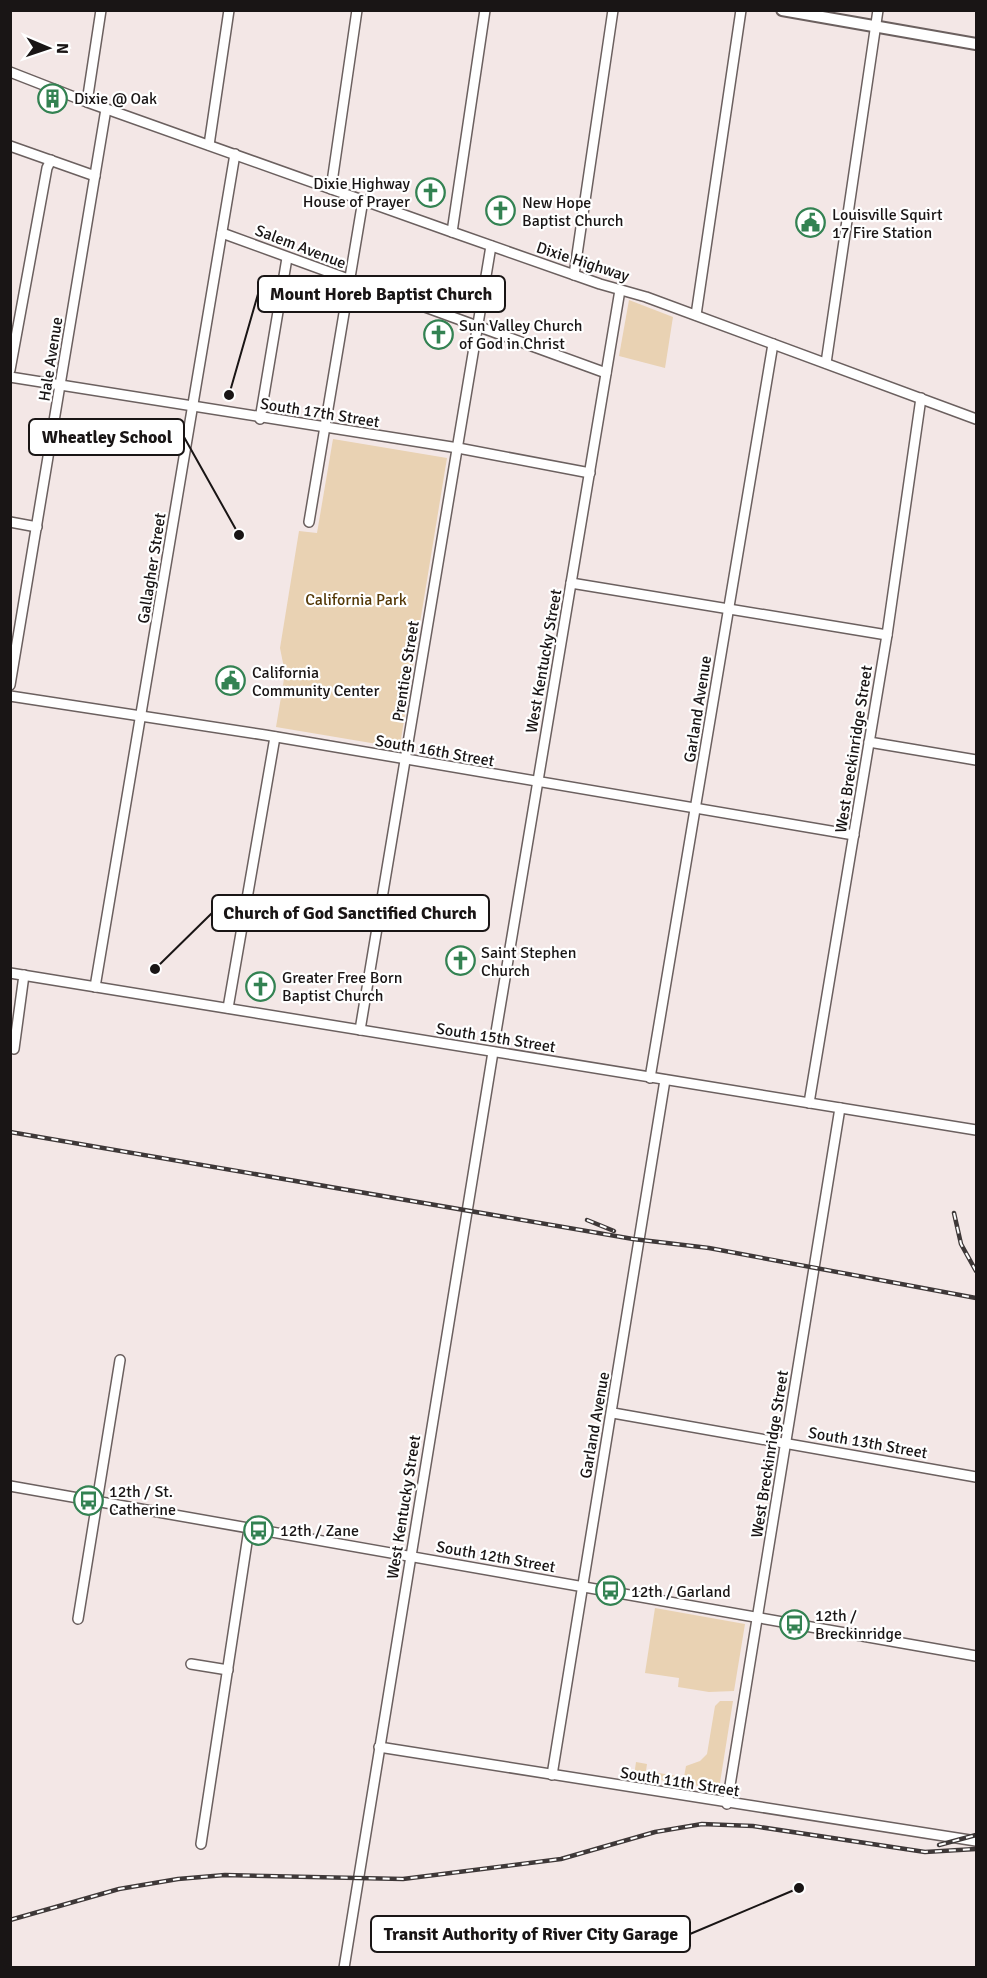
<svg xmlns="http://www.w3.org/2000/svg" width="987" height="1978" font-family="Signika,sans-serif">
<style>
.green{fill:#e9d2b3}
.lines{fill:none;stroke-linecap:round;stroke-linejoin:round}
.minor-casing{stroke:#6b605f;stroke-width:12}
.major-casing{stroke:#6b605f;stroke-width:14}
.minor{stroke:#fff;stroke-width:9}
.major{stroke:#fff;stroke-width:10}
.rail-casing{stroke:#3e3838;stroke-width:4.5}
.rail{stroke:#fff;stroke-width:2;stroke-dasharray:7;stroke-linecap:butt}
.labels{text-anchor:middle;stroke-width:4.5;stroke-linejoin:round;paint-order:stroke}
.poi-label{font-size:16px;fill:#191515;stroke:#fff;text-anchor:start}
.street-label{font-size:16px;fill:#191515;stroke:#fff}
.park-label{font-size:16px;fill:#543806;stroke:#fff}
.leader{fill:none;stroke:#191515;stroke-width:2}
.callout-dot{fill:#191515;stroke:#fff;stroke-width:2}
.callout{fill:#fff;stroke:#191515;stroke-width:2}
.callout-label{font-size:18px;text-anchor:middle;font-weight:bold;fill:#191515}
</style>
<rect width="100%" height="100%" fill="#f3e7e6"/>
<g class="green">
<polygon points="629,300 673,317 665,368 619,356"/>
<polygon points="333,439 447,458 400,745 395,747 276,727 285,673 280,648 299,531 317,533"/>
<polygon points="655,1608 745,1624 734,1691 709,1692 678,1687 679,1678 645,1673"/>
<polygon points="720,1701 733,1701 719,1789 634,1776 636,1762 647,1764 646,1771 684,1777 686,1766 700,1761 707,1754 715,1706"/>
</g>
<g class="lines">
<defs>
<g id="minor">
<polyline points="10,72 87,102 452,232 600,284 646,297 976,419"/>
<polyline points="87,102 101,10"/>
<polyline points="209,145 229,10"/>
<polyline points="10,146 95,176"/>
<polyline points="331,189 357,10"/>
<polyline points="452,232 485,10"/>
<polyline points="222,233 606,373"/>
<polyline points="574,275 613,10"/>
<polyline points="696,315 741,10"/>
<polyline points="826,363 878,10"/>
<polyline points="10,370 47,168 51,160"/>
<polyline points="10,377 458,448 590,473"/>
<polyline points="260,419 287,258"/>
<polyline points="10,522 37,527"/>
<polyline points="309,522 363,200"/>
<polyline points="571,583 887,635"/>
<polyline points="10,685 106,109"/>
<polyline points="10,696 265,735 854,835"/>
<polyline points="869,742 976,760"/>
<polyline points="10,973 976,1130"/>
<polyline points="95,987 235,154"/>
<polyline points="228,1008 275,737"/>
<polyline points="360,1030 491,246"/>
<polyline points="495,1038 620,290"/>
<polyline points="14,1049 24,975"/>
<polyline points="650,1078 773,344"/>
<polyline points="809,1103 887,635 921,398"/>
<polyline points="613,1413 976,1477"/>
<polyline points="10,1486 976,1656"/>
<polyline points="78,1619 120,1360"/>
<polyline points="191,1664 228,1670"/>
<polyline points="379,1747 976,1841"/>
<polyline points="552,1775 665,1080"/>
<polyline points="727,1804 840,1108"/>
<polyline points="201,1844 249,1529"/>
<polyline points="344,1968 493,1052"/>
</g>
<polyline id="major" points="782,10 976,44"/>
</defs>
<use href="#minor" class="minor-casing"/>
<use href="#major" class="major-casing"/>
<use href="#minor" class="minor"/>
<use href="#major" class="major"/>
<defs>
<g id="rail">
<polyline points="10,1132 633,1239 709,1248 976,1298"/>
<polyline points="954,1213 961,1244 976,1271"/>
<polyline points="587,1220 614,1231"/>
<polyline points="939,1845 976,1835"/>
<polyline points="10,1920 119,1889 178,1879 225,1875 403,1879 561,1859 655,1832 702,1824 753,1826 925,1852 976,1849"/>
</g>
</defs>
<use href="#rail" class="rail-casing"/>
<use href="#rail" class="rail"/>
</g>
<defs>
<symbol id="building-ring" viewBox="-11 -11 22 22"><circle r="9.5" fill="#fff" stroke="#338252" stroke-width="1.5"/><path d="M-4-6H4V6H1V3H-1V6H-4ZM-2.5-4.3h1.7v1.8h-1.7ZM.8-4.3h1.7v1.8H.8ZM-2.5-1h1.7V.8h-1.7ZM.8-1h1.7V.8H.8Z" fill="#338252"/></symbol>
<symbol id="church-ring" viewBox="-11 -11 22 22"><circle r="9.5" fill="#fff" stroke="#338252" stroke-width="1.5"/><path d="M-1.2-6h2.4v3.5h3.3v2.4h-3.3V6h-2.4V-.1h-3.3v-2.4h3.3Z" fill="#338252"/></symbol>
<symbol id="civic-ring" viewBox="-11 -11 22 22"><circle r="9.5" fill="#fff" stroke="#338252" stroke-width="1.5"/><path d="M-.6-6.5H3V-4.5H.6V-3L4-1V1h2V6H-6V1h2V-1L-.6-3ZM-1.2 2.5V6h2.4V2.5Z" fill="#338252"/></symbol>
<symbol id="bus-ring" viewBox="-11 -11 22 22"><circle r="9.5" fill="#fff" stroke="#338252" stroke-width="1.5"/><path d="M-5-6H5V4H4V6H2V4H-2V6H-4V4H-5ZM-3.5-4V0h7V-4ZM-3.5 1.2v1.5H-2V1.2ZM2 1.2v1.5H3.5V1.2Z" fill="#338252"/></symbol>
</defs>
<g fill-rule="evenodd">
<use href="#building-ring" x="36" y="82" width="33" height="33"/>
<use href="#church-ring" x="414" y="176" width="33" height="33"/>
<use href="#church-ring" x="484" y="194" width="33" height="33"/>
<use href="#civic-ring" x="794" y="206" width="33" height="33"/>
<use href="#church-ring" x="422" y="318" width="33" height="33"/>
<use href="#civic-ring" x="214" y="664" width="33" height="33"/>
<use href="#church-ring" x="444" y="944" width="33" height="33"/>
<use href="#church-ring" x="244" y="970" width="33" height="33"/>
<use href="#bus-ring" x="72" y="1484" width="33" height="33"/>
<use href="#bus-ring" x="242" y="1514" width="33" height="33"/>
<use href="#bus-ring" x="594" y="1574" width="33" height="33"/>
<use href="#bus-ring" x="778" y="1608" width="33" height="33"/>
</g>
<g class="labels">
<g class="poi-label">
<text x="74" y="104">Dixie @ Oak</text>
<text x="410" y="189" text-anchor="end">Dixie Highway<tspan x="410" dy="18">House of Prayer</tspan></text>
<text x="522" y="208">New Hope<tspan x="522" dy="18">Baptist Church</tspan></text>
<text x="832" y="220">Louisville Squirt<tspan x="832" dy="18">17 Fire Station</tspan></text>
<text x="459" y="331">Sun Valley Church<tspan x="459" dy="18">of God in Christ</tspan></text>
<text x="252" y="678">California<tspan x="252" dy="18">Community Center</tspan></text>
<text x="481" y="958">Saint Stephen<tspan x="481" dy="18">Church</tspan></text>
<text x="282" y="983">Greater Free Born<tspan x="282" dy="18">Baptist Church</tspan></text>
<text x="109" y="1497">12th / St.<tspan x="109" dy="18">Catherine</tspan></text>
<text x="280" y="1536">12th / Zane</text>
<text x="631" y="1597">12th / Garland</text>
<text x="815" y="1621">12th /<tspan x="815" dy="18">Breckinridge</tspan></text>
</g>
<g class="street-label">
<text transform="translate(301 246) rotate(21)" y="6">Salem Avenue</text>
<text transform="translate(583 261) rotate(18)" y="6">Dixie Highway</text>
<text transform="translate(50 359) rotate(-81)" y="6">Hale Avenue</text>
<text transform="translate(320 412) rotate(9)" y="6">South 17th Street</text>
<text transform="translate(151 568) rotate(-81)" y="6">Gallagher Street</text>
<text transform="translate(543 661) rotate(-80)" y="6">West Kentucky Street</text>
<text transform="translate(405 671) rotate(-81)" y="6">Prentice Street</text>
<text transform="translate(697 709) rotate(-81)" y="6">Garland Avenue</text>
<text transform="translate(853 749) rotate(-81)" y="6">West Breckinridge Street</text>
<text transform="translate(435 750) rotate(10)" y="6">South 16th Street</text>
<text transform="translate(496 1037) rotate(9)" y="6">South 15th Street</text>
<text transform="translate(594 1425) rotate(-80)" y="6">Garland Avenue</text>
<text transform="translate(868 1442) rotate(10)" y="6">South 13th Street</text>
<text transform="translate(769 1454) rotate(-81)" y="6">West Breckinridge Street</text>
<text transform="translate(403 1507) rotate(-81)" y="6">West Kentucky Street</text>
<text transform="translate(496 1556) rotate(10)" y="6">South 12th Street</text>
<text transform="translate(680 1781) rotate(9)" y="6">South 11th Street</text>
</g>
<g class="park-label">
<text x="356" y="605">California Park</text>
</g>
</g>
<path class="leader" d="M229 395L258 294M239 535L184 437M155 969L212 913M799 1888L690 1934"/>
<g class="callout-dot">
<circle cx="229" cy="395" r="6"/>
<circle cx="239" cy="535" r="6"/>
<circle cx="155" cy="969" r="6"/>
<circle cx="799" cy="1888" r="6"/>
</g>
<g class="callout">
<rect x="258" y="276" width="247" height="36" rx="6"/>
<rect x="29" y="419" width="155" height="36" rx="6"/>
<rect x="212" y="895" width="277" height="36" rx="6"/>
<rect x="371" y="1916" width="319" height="36" rx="6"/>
</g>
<g class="callout-label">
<text x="381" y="300">Mount Horeb Baptist Church</text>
<text x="107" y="443">Wheatley School</text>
<text x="350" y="919">Church of God Sanctified Church</text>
<text x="531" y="1940">Transit Authority of River City Garage</text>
</g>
<rect width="987" height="1978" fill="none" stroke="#191515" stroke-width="24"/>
<g transform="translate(48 48) rotate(92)" stroke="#ffffff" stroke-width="4.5" paint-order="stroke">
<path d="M0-4.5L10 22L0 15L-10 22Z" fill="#191515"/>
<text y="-9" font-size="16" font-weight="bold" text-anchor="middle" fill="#191515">N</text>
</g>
</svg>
